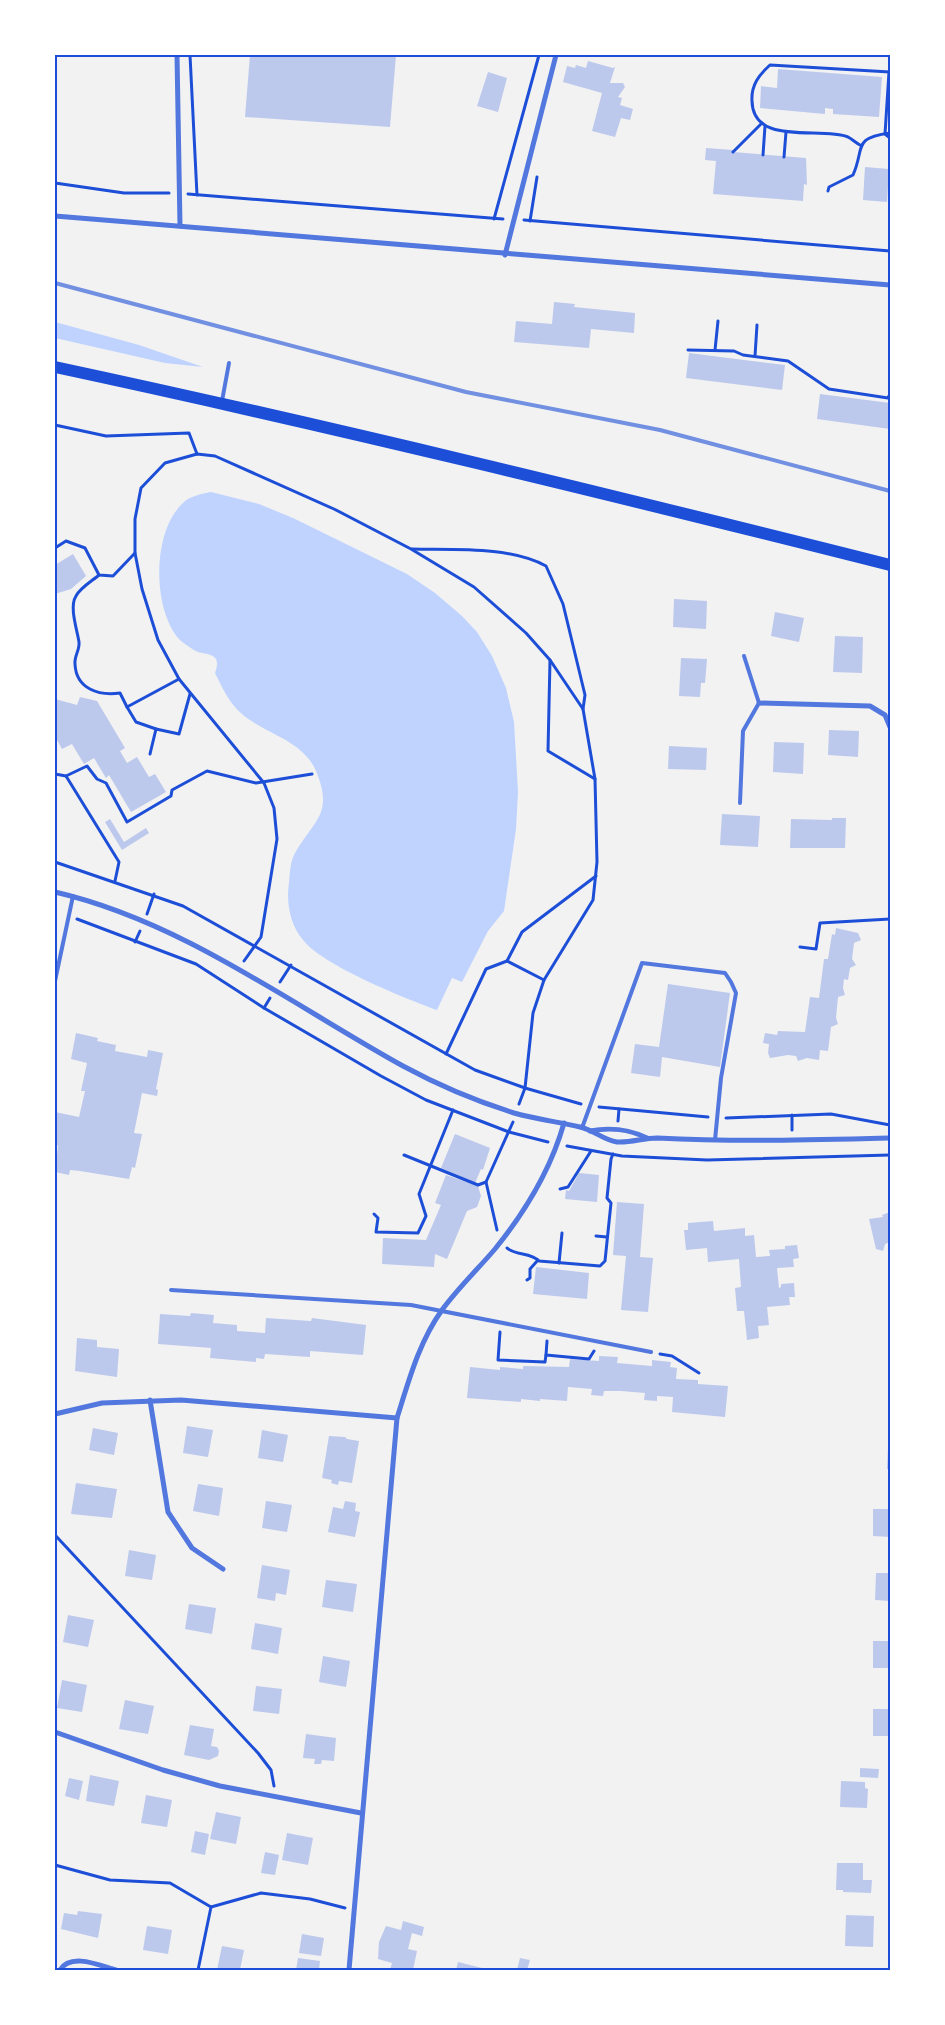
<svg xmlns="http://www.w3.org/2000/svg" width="945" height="2025" font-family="'Asap Condensed',sans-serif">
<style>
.water{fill:#bfd3fe}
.building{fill:#bdc9ec}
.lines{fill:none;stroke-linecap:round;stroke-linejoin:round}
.path{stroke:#1d4ed8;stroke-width:3}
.service{stroke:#5277de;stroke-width:4}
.minor{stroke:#5277de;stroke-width:5}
.primary{stroke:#1d4ed8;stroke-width:12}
.rail{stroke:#7290e2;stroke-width:4}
.neatline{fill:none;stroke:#1d4ed8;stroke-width:2}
</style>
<rect width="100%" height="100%" fill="#f2f2f2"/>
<g class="water">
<polygon points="55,322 139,345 203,367 165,363 55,338"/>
<path d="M211,492L259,504L293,518L407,574L435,593L462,616L477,632L492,656L506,688L514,722L518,792L516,829L504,911L488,931L462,982L452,978L437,1010C406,999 322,965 303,940C290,925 286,902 289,883C290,873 290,862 295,853C314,820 334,814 316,771C303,740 265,734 242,714C229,703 222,687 215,673C222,654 210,655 198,652C193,650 183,643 179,639C152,608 152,531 183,503C190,496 201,494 211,492Z"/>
</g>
<g class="building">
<polygon points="250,55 396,55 390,127 245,117"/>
<polygon points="588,61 613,68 615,67 610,83 623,83 625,87 618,97 622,98 620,105 633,109 630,120 621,118 615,137 592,131 602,93 563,82 567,66 575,68 576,65 586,68"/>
<polygon points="778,69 882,77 879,117 833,114 833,109 825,108 825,114 760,108 761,86 777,88"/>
<polygon points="488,72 507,78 498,112 477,106"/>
<polygon points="706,148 733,150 733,152 806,158 807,185 804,184 803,201 713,194 716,161 705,160"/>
<polygon points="865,167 889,169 887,202 863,200"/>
<polygon points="554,302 575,304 574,307 635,313 634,333 591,329 589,348 514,342 516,321 552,324"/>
<polygon points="689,353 785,365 782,390 686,378"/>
<polygon points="820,394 890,403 890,429 817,419"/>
<polygon points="73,554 86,576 71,589 55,594 55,565"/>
<polygon points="674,599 707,601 706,629 673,627"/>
<polygon points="775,612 804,618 799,642 771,636"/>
<polygon points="835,636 863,637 862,673 833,672"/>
<polygon points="681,658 707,659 705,683 701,683 700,697 679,696"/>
<polygon points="80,697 97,701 125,748 120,751 127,763 137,757 149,777 155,774 166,792 131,812 109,775 106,778 94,758 84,764 72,744 62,749 57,740 55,741 55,699 77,705"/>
<polygon points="829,730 859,731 858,757 828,755"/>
<polygon points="774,742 804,743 803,774 773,772"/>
<polygon points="669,746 707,748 706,770 668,769"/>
<polygon points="722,814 760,816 758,847 720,845"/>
<polygon points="832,818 846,818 845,848 790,848 791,819 832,820"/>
<polygon points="110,819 124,842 146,828 149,833 122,850 105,822"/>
<polygon points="836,928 858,933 861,940 854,943 852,959 856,965 850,968 848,980 844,979 843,988 845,995 838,997 836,1018 838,1024 831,1027 828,1051 820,1050 819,1060 807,1058 798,1061 796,1056 788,1055 770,1058 768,1053 769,1044 763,1043 765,1033 777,1035 778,1031 805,1032 810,997 819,998 824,959 828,959 832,934 835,935"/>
<polygon points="668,984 730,993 720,1067 662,1057 660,1077 631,1073 635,1044 659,1047"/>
<polygon points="76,1033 98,1038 97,1041 116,1045 115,1051 147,1057 148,1050 163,1053 156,1089 158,1090 157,1096 142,1093 134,1133 142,1134 135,1168 132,1167 129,1179 80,1171 70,1170 69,1175 55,1172 58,1146 55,1142 55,1112 79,1117 85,1091 81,1091 87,1063 71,1059"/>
<polygon points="455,1134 490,1148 483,1170 481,1169 475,1183 441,1168"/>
<polygon points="579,1173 599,1175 597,1202 565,1199 566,1190 569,1191"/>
<polygon points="446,1175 478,1186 481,1196 477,1207 467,1211 447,1259 435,1254 434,1267 382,1264 383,1238 426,1240 441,1205 435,1203"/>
<polygon points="617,1202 644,1204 640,1257 653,1258 648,1312 621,1310 626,1256 613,1255"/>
<polygon points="890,1212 890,1242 885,1244 883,1251 876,1249 869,1219 883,1217 882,1215"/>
<polygon points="713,1221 714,1231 745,1228 745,1236 754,1235 756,1257 770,1256 769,1250 785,1249 785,1246 797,1245 799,1258 793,1259 794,1267 777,1268 779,1288 781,1287 781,1284 794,1283 795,1297 789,1297 790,1305 767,1307 769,1325 758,1326 759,1338 747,1340 744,1311 737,1311 735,1288 741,1287 739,1259 708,1262 707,1248 686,1250 684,1230 688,1230 688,1223"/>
<polygon points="536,1267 589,1273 587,1299 533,1294"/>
<polygon points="191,1313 214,1315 213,1323 237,1325 237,1331 265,1333 266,1318 311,1321 312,1318 366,1325 363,1355 310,1351 310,1357 265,1354 264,1359 256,1358 256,1362 210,1358 211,1348 158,1344 160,1314 190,1316"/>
<rect x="888" y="1313" width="2" height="21"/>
<polygon points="77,1338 97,1340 97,1347 119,1349 117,1377 75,1371"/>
<polygon points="599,1356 618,1357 617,1363 652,1366 652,1360 671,1362 670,1367 677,1368 676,1379 698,1380 698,1384 728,1386 725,1417 672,1412 673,1397 657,1396 657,1401 644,1400 645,1393 621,1391 604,1391 603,1396 591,1395 592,1389 568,1387 567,1401 540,1399 540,1401 521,1399 521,1402 467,1398 470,1367 500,1370 500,1367 523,1369 523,1366 569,1367 570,1359 599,1361"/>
<polygon points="187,1426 213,1430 208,1457 183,1453"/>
<polygon points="93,1428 118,1433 114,1455 89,1450"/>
<polygon points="262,1430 288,1435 283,1462 258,1458"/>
<polygon points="329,1436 345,1437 347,1439 359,1441 352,1483 339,1481 338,1485 331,1483 332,1480 322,1478"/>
<polygon points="888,1448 890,1448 890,1469 887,1469"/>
<polygon points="76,1483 117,1489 112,1518 71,1514"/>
<polygon points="198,1484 223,1488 219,1516 193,1511"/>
<polygon points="266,1501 292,1505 287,1532 262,1528"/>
<polygon points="345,1501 356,1503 355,1511 360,1512 355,1537 328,1532 333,1507 343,1509"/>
<polygon points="873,1509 890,1509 890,1537 873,1536"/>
<polygon points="129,1550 156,1555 152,1580 125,1576"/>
<polygon points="262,1565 290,1570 286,1595 276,1593 275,1601 257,1598"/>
<polygon points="876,1573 890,1573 890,1601 875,1600"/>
<polygon points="326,1580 357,1584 353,1612 322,1607"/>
<polygon points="189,1604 216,1608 212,1634 185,1629"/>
<polygon points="68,1615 94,1620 88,1647 63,1642"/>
<polygon points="255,1623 282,1628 278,1654 251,1649"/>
<rect x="873" y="1641" width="17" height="27"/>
<polygon points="323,1656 350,1661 346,1687 319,1682"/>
<polygon points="62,1680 87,1685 82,1712 57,1708"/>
<polygon points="256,1686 282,1689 279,1714 253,1711"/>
<polygon points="125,1700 154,1706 148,1734 119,1729"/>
<rect x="873" y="1709" width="17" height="27"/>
<polygon points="190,1725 214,1729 211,1746 217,1747 219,1751 218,1756 209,1760 184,1755"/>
<polygon points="306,1734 336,1738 334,1761 322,1760 321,1764 314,1764 315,1759 303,1758"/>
<polygon points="860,1768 879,1769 878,1778 860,1777"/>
<polygon points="90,1775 119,1781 114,1806 86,1801"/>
<polygon points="69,1778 83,1781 79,1800 65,1796"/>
<polygon points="841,1781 865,1782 865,1788 868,1789 867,1808 840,1807"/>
<polygon points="146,1795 172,1800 167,1827 141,1823"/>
<polygon points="216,1812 241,1817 236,1844 210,1839"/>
<polygon points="195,1831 209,1834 205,1855 191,1852"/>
<polygon points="287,1833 313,1838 308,1865 282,1860"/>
<polygon points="265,1852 279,1855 275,1875 261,1873"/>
<polygon points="837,1863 863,1863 863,1880 872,1880 871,1893 843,1892 843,1890 836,1890"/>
<polygon points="78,1911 102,1914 98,1938 61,1929 64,1913 77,1915"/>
<polygon points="846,1915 874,1916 873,1947 845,1946"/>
<polygon points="403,1921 424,1927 422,1936 412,1933 408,1949 417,1951 413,1970 390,1970 392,1963 378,1959 379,1942 386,1926 401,1930"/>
<polygon points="147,1926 172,1930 168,1954 143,1950"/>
<polygon points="302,1934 324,1938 321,1956 299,1953"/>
<polygon points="222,1946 244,1950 240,1970 217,1970"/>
<polygon points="298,1958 320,1961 319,1970 296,1970"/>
<polygon points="520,1958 530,1960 527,1970 517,1970"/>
<polygon points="458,1962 486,1969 486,1970 456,1970"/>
</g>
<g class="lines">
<g class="path">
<polyline points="190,55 197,195"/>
<polyline points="889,72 885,134 890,138"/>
<path d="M860,145C856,143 852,139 848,137C822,126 753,147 752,101C751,85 759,75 770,65L890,72"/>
<polyline points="733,152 762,123"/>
<polyline points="763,155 765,126"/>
<polyline points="784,157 786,132"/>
<polyline points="55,183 124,193 169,193"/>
<path d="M828,191L829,187L853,175C865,148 852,138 890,133"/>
<polyline points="188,194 503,219"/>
<polyline points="494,219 539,55"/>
<polyline points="524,220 890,251"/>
<polyline points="530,221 537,177"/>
<polyline points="688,350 734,351 743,355 788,361 829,389 888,398 890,394"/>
<polyline points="715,350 718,321"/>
<polyline points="755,356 757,325"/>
<polyline points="55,425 106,436 189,433 197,454"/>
<polyline points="55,548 66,541 85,548 99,575 113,576 135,553"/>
<path d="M412,549C453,550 510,546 546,566L563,604L585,695L583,709"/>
<path d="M99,575C92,581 80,588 76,596C69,607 77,629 79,642C80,650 74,656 75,664C76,689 99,696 120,693L127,707"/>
<polyline points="550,660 548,751 595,779"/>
<polyline points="156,729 136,722 127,707 179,679"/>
<polyline points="150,754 156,729 179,734 190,694"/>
<polyline points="55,774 66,776 119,862 115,881"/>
<polyline points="66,776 87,766 97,779 106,783 127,822 171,796 172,790 207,771 256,783 312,774"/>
<polyline points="55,862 183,906 475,1070 525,1088 581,1104"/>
<polyline points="147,914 154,894"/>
<polyline points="77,919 196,964 264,1008 381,1076 426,1100 509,1132 548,1142"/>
<polyline points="135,942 140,931"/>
<polyline points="800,947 816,949 820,923 890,919"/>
<polyline points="244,961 261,937 277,839 274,808 264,783 179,679 158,640 142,589 135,553 135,519 141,488 165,463 197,454 215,456 334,509 411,549 474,587 526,633 550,660 583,709 595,779 597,862 593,900 544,980 533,1013 525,1088 519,1104"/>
<polyline points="544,980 507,961 522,932 596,876"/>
<polyline points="280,982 291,965"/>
<polyline points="264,1008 270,998"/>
<polyline points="446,1054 486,969 507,961"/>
<polyline points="599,1107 708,1117"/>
<polyline points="792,1115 792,1130"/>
<polyline points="726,1118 831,1114 890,1125"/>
<polyline points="618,1121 619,1109"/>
<polyline points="567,1146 622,1156 707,1160 890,1155"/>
<polyline points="404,1155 478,1185 486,1182 513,1122"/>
<polyline points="486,1182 497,1230"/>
<polyline points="560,1189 568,1187 591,1151"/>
<polyline points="374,1214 378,1218 376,1232 418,1233 426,1216 419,1194 453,1110"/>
<polyline points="596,1236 607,1237"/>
<path d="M507,1248C517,1256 530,1252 539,1261L600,1266L605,1261L611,1203L607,1198L611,1159L613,1154"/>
<polyline points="559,1263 562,1233"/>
<polyline points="527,1280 530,1278 530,1269 538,1260"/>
<polyline points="500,1332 498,1360 545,1362 546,1355 589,1359 594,1351"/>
<polyline points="660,1354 672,1356 699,1373"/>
<polyline points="546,1355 547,1341"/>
<polyline points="55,1535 258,1753 271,1770 274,1786"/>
<polyline points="55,1865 110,1880 170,1883 211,1907 261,1893 310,1899 345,1908"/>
<polyline points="198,1970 211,1907"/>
</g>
<g class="service">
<polyline points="222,401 229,363"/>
<polyline points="740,803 743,731 759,703 744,656"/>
<polyline points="55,981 73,896"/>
<polyline points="582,1128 642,963 725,973 731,982 736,993 721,1078 715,1140"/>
<polyline points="171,1290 411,1305 651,1352"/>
</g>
<g class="minor">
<polyline points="177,55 180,226"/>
<polyline points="55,216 890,285"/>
<polyline points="505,255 556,55"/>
<polyline points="759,703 870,706 885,715 890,727"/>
<path d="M55,892C181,921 291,1004 403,1066C438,1085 476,1101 514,1113C536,1119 558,1122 580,1127C594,1130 603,1140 617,1142C631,1143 643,1138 657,1138C735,1142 812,1140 890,1138"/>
<path d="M590,1131C611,1127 628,1129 647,1138"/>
<polyline points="150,1400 168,1512 192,1548 223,1569"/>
<polyline points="55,1414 102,1403 181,1400 397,1418"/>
<polyline points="55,1732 163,1770 220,1786 361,1813"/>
<path d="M60,1970C71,1952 101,1966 116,1970"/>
<path d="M349,1970L397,1418C409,1380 419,1342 442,1310C458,1288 478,1269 495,1249C525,1212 551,1169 564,1123"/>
</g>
<path class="primary" d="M55,367C335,427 612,495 890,565"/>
<polyline class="rail" points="55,283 466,392 660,430 890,491"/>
</g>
<rect width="945" height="2025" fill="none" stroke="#ffffff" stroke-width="112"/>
<rect x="56" y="56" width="833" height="1913" class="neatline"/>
</svg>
